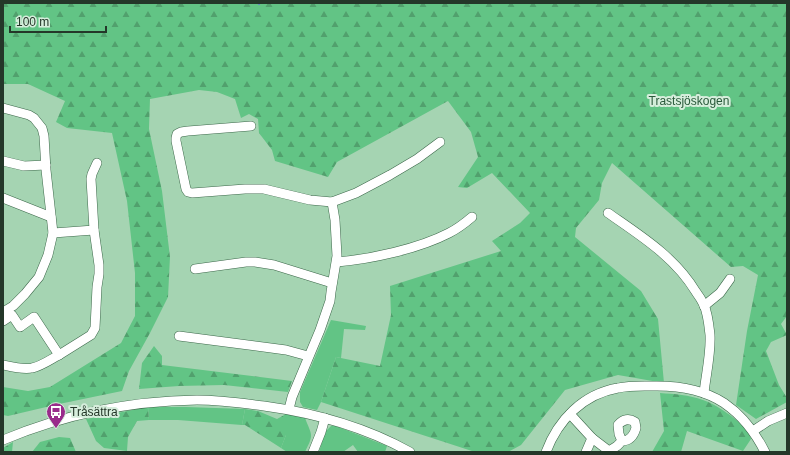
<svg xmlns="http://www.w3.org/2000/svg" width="790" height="455" font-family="Helvetica,sans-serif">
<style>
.green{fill:#62c485}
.forest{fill:url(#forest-firs)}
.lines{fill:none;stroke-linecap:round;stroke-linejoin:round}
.stream{stroke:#6577dd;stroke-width:2}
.minor-casing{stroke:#3c684a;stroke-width:10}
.minor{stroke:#fff;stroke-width:9}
.labels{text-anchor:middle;stroke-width:4;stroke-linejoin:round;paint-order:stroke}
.park-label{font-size:12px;fill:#2a5a3b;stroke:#d6eedc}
.poi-label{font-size:12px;fill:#243729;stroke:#d6eedc;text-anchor:start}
</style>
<defs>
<pattern id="forest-firs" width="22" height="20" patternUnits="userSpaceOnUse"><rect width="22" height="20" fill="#62c485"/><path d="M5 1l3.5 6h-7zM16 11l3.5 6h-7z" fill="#51a06d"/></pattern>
</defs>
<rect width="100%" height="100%" fill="#a5d4b2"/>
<g class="green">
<polygon points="331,320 366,326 365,330 344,329 341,358 336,357 321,402 317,410 303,407 300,402 300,392"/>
<polygon points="148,407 186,407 245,409 242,425 178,420 149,420"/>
<path d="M286,414L305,418C312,436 314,434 305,452H287L281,448L286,435Z"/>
<polygon points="331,426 336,426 387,446 385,452 358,452 353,445 343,452 319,452 325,432"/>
</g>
<g class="forest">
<polygon points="3,3 787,3 787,316 781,324 787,335 771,342 766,351 779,385 787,398 787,402 756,419 736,405 747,331 758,275 743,266 731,267 612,163 602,183 599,200 576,228 575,237 641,291 658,319 664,383 618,375 565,390 521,445 508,452 475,452 321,402 336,357 380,366 391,315 390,286 501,251 492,241 520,223 530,213 492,173 467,188 458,187 478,157 471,132 448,101 337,162 328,177 275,161 272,150 259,133 258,119 249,114 241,118 235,99 217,92 199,90 150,99 149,129 162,191 170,257 168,297 150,333 129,371 122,391 59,404 8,416 3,415 3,387 28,391 50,387 121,343 135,316 135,273 127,201 112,133 67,128 56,122 65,101 28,84 3,84"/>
<polygon points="154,346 162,356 162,365 292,381 288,392 224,385 179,386 139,389 142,363"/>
<path d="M660,393C675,394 689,395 703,400C716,404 739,420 747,431C749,433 750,436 751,439L743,451L687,431L681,452H652L664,431Z"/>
<polygon points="148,407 149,420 137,421 128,437 127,451 104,448 96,441 86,419"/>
<polygon points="245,409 258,411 277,419 286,414 286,435 281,448 245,425 242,425"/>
<polygon points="59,437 70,438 76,452 32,452 40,442"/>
<polygon points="13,442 12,452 3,452 3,448"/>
</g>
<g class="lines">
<polyline class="stream" points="259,3 259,4"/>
<defs>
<g id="minor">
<polyline points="3,108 29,115 34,118 42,128 44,136 46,170 53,233 48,255 39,277 25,294 13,306 3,312"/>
<polyline points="251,126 188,131 181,132 177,134 176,138 176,141 186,189 188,192 192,193 245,189 264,189 310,200 332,202 356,193 390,175 417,159 440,142"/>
<polyline points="3,161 24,166 46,165"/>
<polyline points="3,198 51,217"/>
<path d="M608,213C641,236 675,257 696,292C699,296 702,301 704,305C708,314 709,326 710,335C711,354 706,374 704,393"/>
<polyline points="53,233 94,230 91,179 92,174 97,163"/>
<path d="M337,262C371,259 418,249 449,233C457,229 465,223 472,217"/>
<polyline points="195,269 246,262 255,262 274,265 332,283"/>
<polyline points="704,306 720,293 730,279"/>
<polyline points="3,321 12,315 20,327 34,317 59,355 91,335 95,328 97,287 99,274 99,265 94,230"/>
<polyline points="179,336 286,350 308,356"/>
<path d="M3,365C12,367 24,370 32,368C42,366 51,359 59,355"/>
<polyline points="289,409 292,397 320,330 330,301 331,292 337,256 335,220 332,202"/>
<path d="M570,414L592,438L609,451L617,446L622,441C630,441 634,435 636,428L635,422C629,418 623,419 618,425L619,434L622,441"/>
<polyline points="753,431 768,421 787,413"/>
<path d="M3,440C65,414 131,401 197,400C220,400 242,403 264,406C315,413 365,427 410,452"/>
<polyline points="313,452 321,432 325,418"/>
<path d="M546,452C558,420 583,394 618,388C631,385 644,386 657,386C681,386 704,390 724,403C743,416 755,432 765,452"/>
<polyline points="586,452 592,438"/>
</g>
</defs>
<use href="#minor" class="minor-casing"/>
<use href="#minor" class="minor"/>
</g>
<defs>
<symbol id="bus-pin" viewBox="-11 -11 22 30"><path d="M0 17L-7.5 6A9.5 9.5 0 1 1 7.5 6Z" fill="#992b8b" stroke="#d6eedc"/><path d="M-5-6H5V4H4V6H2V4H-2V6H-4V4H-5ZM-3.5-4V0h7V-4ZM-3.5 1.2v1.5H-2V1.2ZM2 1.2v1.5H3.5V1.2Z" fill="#fff"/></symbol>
</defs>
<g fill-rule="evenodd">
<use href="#bus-pin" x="45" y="401" width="22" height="30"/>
</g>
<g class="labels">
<g class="park-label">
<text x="689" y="105">Trastsjöskogen</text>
</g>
<g class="poi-label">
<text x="70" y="416">Tråsättra</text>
</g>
</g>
<rect width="790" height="455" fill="none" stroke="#243729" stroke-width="8"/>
<path d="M10 26v6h96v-6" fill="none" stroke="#243729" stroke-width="2"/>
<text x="16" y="26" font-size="12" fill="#243729" stroke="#d6eedc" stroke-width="3" paint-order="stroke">100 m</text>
</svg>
